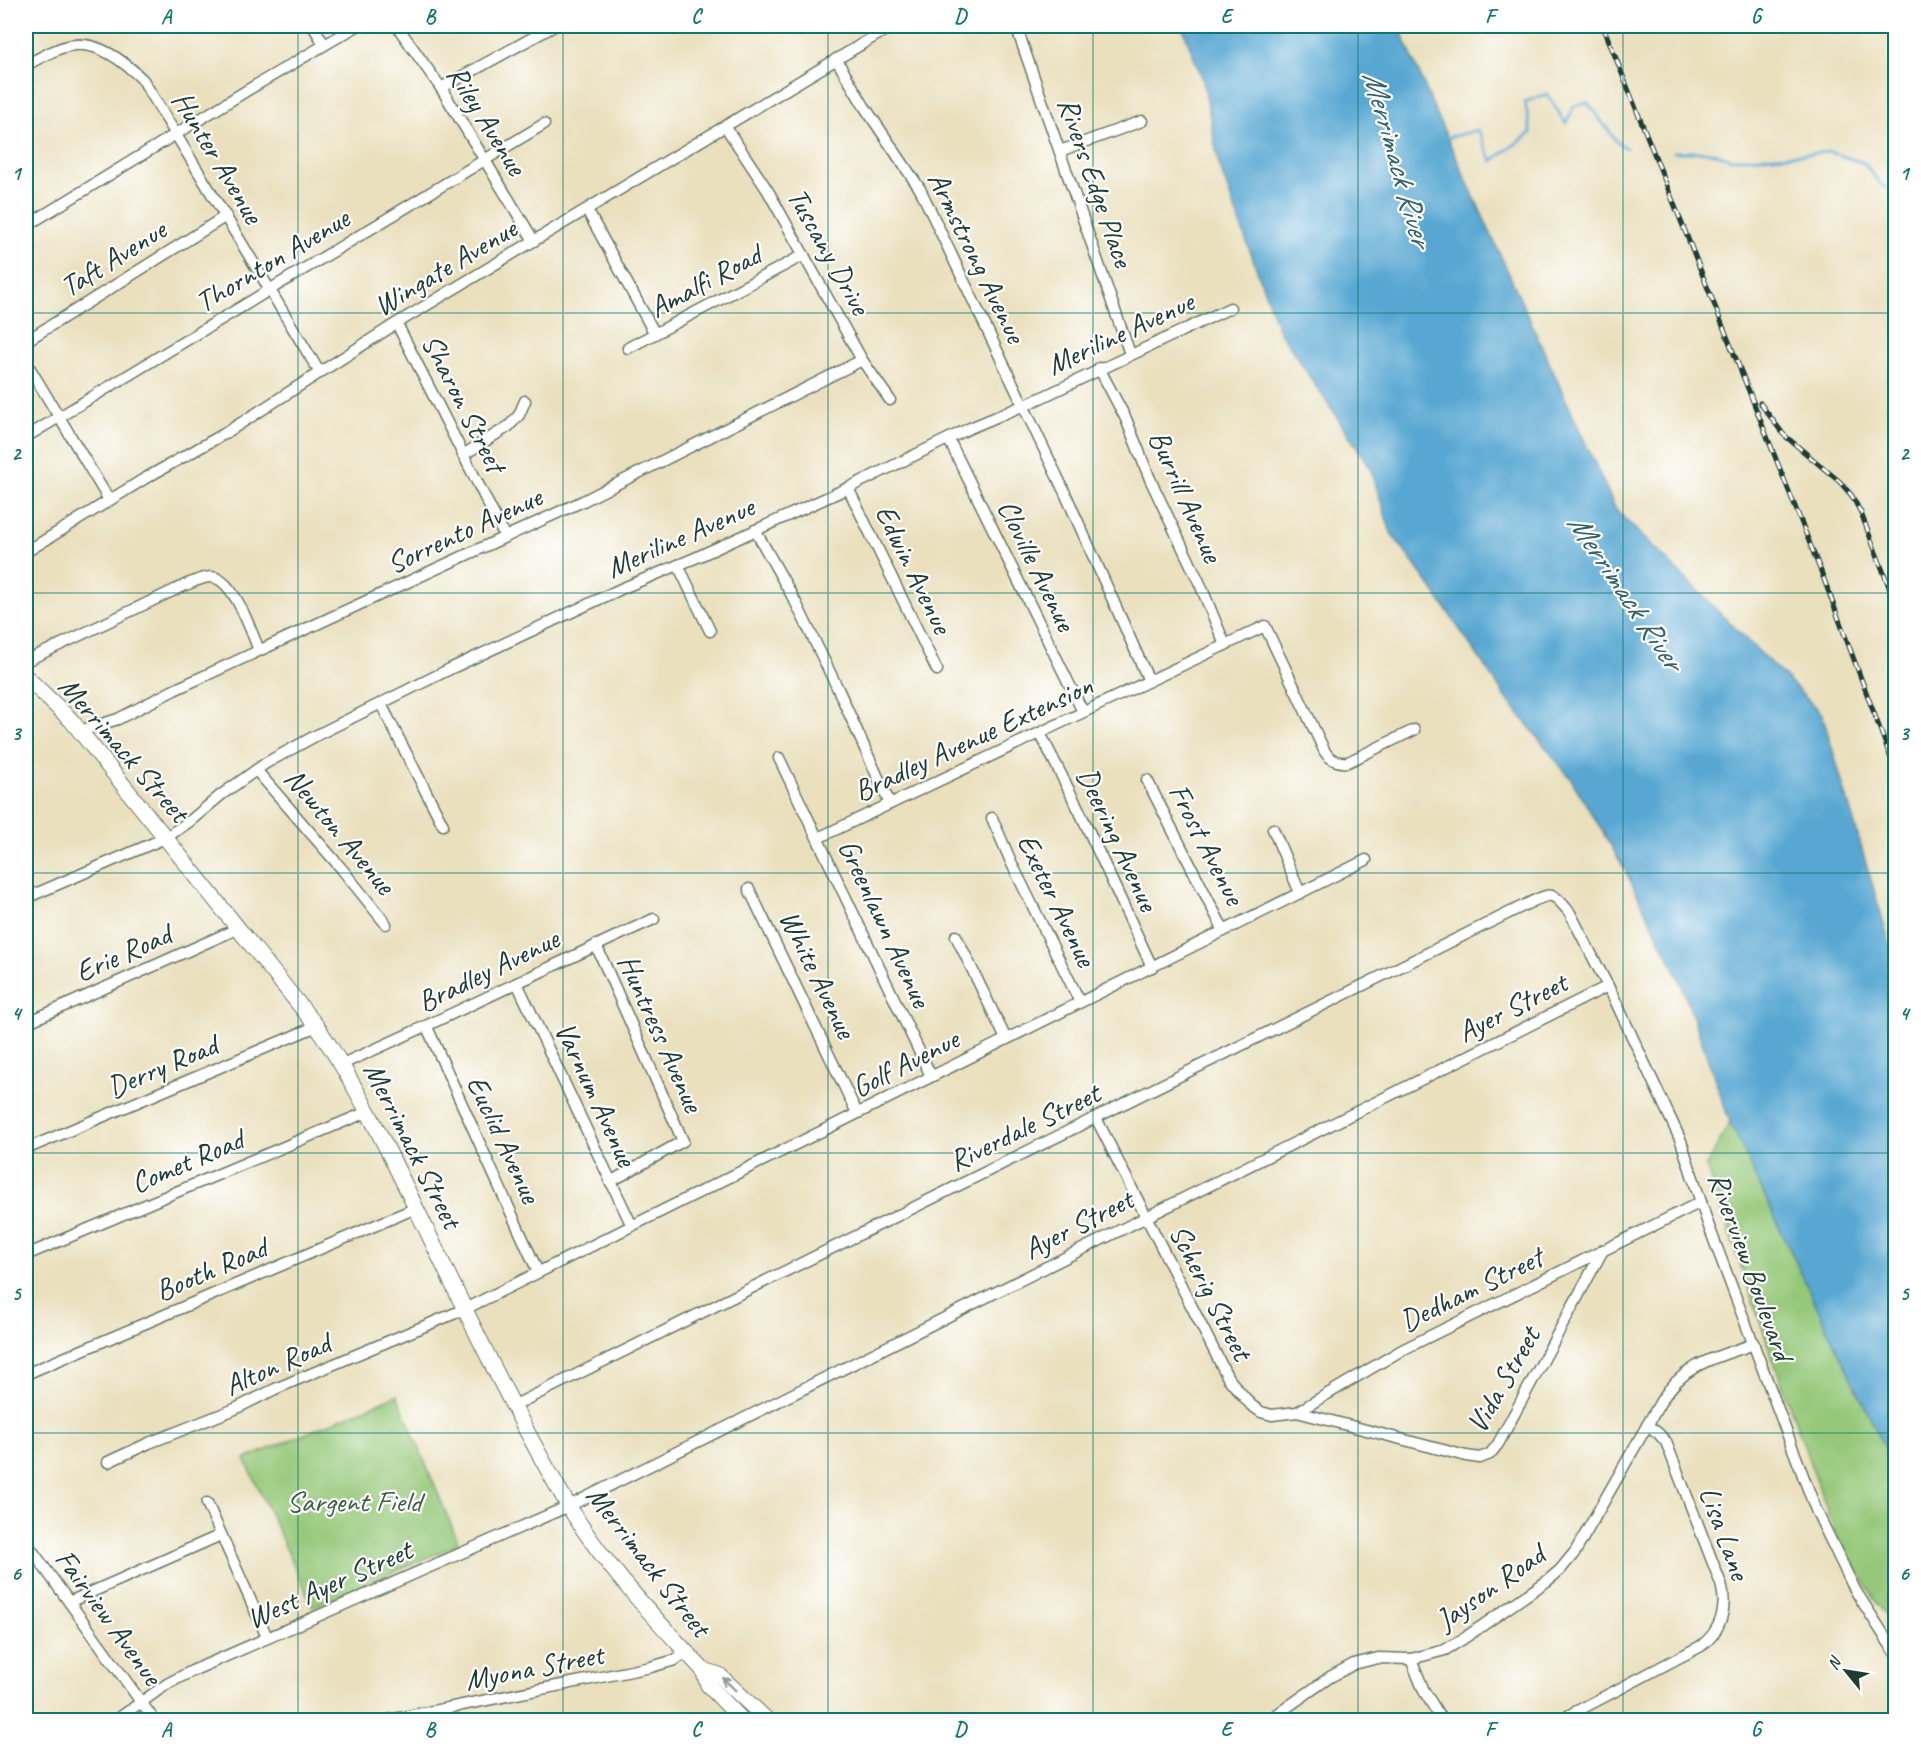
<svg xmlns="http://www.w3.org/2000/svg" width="1921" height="1746" font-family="Caveat,sans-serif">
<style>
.green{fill:#95c879;stroke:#5a8256;stroke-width:1.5}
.water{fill:#58a7d2;stroke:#3c7283;stroke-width:1.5}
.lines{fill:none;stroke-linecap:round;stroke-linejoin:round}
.stream{stroke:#58a7d2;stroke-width:3}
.street-casing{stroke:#667664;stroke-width:13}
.secondary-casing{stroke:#667664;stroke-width:17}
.street{stroke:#fff;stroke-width:10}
.secondary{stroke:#fff;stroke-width:15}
.rail-casing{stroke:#1f3d34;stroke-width:5}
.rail{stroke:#fff;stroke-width:3;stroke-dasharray:9;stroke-linecap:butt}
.oneway{stroke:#8f9e9a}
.grid{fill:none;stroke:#0f766e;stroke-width:1.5;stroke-opacity:0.55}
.labels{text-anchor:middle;stroke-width:4.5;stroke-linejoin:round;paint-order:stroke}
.street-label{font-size:30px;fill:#1f3d34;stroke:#fff}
.park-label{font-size:30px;fill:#3c6045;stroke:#fff}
.water-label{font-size:32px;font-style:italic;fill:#33626b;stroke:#fff}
.neatline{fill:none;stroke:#0f766e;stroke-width:2}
.grid-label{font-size:20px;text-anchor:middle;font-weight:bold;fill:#0f766e}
</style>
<rect width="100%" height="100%" fill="#fff"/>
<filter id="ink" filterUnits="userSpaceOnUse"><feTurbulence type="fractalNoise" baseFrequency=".0167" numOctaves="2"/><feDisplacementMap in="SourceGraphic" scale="12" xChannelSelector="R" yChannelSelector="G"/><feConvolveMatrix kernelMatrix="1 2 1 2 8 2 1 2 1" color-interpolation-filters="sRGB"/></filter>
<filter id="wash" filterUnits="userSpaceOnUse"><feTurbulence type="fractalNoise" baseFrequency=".008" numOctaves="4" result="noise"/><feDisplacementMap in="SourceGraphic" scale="24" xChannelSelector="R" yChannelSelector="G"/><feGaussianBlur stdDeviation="1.35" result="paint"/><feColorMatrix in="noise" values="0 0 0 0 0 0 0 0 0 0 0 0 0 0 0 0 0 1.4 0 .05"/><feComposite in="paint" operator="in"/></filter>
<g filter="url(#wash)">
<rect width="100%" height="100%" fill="#eae0be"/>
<g class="green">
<polygon points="1730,1122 1834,1343 1895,1468 1896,1578 1891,1581 1895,1587 1895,1631 1837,1538 1774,1362 1706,1166"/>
<polygon points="397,1395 459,1544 313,1607 245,1459"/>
</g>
<polygon class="water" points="1182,26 1399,26 1436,113 1616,510 1822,714 1895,961 1895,1468 1834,1343 1730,1122 1679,978 1623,866 1571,779 1507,699 1433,590 1391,533 1370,467 1278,329 1219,165 1203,80"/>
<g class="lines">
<g class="stream">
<polyline points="1446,138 1478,130 1492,161 1531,133 1525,102 1547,94 1566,124 1574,106 1588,103 1617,142 1626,148"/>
<polyline points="1674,152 1711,152 1732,159 1830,152 1864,163 1882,186 1896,190"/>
</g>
</g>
</g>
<g filter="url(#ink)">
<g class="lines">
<defs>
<g id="street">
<polyline points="313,26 324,44"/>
<polyline points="397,26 441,88 534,241"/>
<polyline points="1016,26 1130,354"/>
<polyline points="836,59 864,106 920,189 1065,493 1149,681"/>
<path d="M26,65C38,59 51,51 64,47C94,37 123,60 143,80L320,373"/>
<polyline points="441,88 554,26"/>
<polyline points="725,126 768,191 862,360 890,400"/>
<polyline points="1060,151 1142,121"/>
<polyline points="587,210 655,334"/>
<polyline points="26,226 246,91 357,26"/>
<polyline points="397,324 505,537"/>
<polyline points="26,341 226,216"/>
<polyline points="628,348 804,255"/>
<polyline points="26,362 109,500"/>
<polyline points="1099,368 1126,419 1150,479 1200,584 1225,645"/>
<polyline points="26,437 544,124"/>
<polyline points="949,440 1083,712"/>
<polyline points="463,455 509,426 519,415 525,401"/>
<polyline points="848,488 937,670"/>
<polyline points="755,530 795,601 838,689 890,804"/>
<polyline points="26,552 144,479 224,434 397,323 892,26"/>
<polyline points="678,565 710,631"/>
<path d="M26,661L183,586C191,583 202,577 211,577C234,578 251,632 259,650"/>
<polyline points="381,704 443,825"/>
<polyline points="80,731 118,719 174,690 583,501 862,360"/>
<polyline points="1040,733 1079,810 1152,967"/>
<polyline points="779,758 931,1076"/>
<polyline points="256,770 341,868 386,924"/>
<polyline points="1147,780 1224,931"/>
<polyline points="992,818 1012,864 1080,1002"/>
<polyline points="1273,829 1300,893"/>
<path d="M818,838L1265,626L1325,752C1331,761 1338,763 1348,762L1414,730"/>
<polyline points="749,889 857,1113"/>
<polyline points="26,898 165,838 190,821 221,795 266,763 317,735 452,668 623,588 695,558 848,488 970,428 1032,402 1230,308"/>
<polyline points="956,936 1006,1039"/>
<polyline points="596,945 683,1141 610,1182"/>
<polyline points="517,983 632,1226"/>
<polyline points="26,1023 239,928"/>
<polyline points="427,1027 538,1272"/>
<path d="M342,1064C447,1018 550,966 654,919"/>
<polyline points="1096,1118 1228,1378 1251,1405 1261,1412 1272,1415 1297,1412 1402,1350 1701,1202"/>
<polyline points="26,1149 317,1026"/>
<polyline points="26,1255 367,1112"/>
<polyline points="26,1374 416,1208"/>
<path d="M513,1406L1527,904C1552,892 1552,891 1570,913L1614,998L1681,1141L1708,1224L1816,1510L1855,1590L1896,1654"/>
<polyline points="1297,1412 1466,1456 1480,1458 1490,1454 1498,1444 1603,1250"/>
<polyline points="108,1462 149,1443 235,1409 275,1389 465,1309 1366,860"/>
<polyline points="207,1503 267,1637"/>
<polyline points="26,1542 154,1720"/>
<polyline points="69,1602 221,1535"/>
<polyline points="1411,1659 1424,1691 1442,1720"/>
<polyline points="116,1720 167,1684 192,1671 569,1506 1608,986"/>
<polyline points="388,1720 651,1667 675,1660 686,1652"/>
<path d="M1269,1720L1330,1677L1354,1664L1378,1658L1411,1659L1445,1650L1463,1639L1547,1581L1560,1570L1575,1552L1661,1401C1685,1363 1714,1358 1754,1344"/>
<path d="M1560,1720L1701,1646C1721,1631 1728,1608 1721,1584L1666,1442L1658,1433L1647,1425"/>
</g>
<g id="secondary">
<path d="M26,677L71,720L318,1028C362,1093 395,1165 429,1235C473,1327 517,1418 568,1505C604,1566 655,1618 703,1670L708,1685L742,1720"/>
<polyline points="703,1670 719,1675 767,1720"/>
</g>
</defs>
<use href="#street" class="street-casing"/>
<use href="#secondary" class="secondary-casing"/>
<use href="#street" class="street"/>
<use href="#secondary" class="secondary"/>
<defs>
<g id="rail">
<polyline points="1603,26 1822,574 1896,772"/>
<polyline points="1760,403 1784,435 1840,482 1852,496 1861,513 1896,605"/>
</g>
</defs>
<use href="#rail" class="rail-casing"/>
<use href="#rail" class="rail"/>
</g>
<defs><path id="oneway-shaft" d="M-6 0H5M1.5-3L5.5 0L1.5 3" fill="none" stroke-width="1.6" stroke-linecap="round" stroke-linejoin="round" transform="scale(1.5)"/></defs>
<use class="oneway" href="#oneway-shaft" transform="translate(729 1684) rotate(-136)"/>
</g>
<path class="grid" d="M298,26V1720M563,26V1720M828,26V1720M1093,26V1720M1358,26V1720M1623,26V1720M26,313H1896M26,593H1896M26,873H1896M26,1153H1896M26,1433H1896"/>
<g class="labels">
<g class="street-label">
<text transform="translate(487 120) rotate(58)" y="10">Riley Avenue</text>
<text transform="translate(218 157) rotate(59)" y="10">Hunter Avenue</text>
<text transform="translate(1096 182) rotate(71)" y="10">Rivers Edge Place</text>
<text transform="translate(829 251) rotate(61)" y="10">Tuscany Drive</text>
<text transform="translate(977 257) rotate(64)" y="10">Armstrong Avenue</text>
<text transform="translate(113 258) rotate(-32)" y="10">Taft Avenue</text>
<text transform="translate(272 260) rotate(-31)" y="10">Thornton Avenue</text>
<text transform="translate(445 267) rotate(-31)" y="10">Wingate Avenue</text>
<text transform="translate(705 281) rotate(-28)" y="10">Amalfi Road</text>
<text transform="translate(1120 333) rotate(-25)" y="10">Meriline Avenue</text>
<text transform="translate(464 403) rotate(63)" y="10">Sharon Street</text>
<text transform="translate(1186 496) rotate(66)" y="10">Burrill Avenue</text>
<text transform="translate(464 530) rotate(-25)" y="10">Sorrento Avenue</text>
<text transform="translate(680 537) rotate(-24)" y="10">Meriline Avenue</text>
<text transform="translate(1037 565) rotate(64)" y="10">Cloville Avenue</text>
<text transform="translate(914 569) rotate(64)" y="10">Edwin Avenue</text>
<text transform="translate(973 738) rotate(-25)" y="10">Bradley Avenue Extension</text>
<text transform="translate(124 749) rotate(49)" y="10">Merrimack Street</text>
<text transform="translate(340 831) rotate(50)" y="10">Newton Avenue</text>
<text transform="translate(1118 839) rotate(65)" y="10">Deering Avenue</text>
<text transform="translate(1207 844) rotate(63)" y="10">Frost Avenue</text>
<text transform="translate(1057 900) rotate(64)" y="10">Exeter Avenue</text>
<text transform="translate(885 923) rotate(65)" y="10">Greenlawn Avenue</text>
<text transform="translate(123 953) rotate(-24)" y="10">Erie Road</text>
<text transform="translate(488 970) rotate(-26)" y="10">Bradley Avenue</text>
<text transform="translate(818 974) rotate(64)" y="10">White Avenue</text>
<text transform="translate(1512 1007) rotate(-27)" y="10">Ayer Street</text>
<text transform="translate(661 1033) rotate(66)" y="10">Huntress Avenue</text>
<text transform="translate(905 1063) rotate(-27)" y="10">Golf Avenue</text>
<text transform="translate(162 1066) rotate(-23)" y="10">Derry Road</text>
<text transform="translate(596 1094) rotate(65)" y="10">Varnum Avenue</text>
<text transform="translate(1024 1127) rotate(-26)" y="10">Riverdale Street</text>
<text transform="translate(504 1139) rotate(65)" y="10">Euclid Avenue</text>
<text transform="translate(413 1145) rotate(63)" y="10">Merrimack Street</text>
<text transform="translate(187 1161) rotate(-23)" y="10">Comet Road</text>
<text transform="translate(1078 1224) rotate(-27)" y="10">Ayer Street</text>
<text transform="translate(1751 1266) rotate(70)" y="10">Riverview Boulevard</text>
<text transform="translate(211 1269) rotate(-23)" y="10">Booth Road</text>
<text transform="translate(1471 1289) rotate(-26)" y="10">Dedham Street</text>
<text transform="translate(1211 1292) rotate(63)" y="10">Scherig Street</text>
<text transform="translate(277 1364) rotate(-24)" y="10">Alton Road</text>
<text transform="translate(1503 1380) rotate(-60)" y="10">Vida Street</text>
<text transform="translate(1725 1533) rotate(70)" y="10">Lisa Lane</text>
<text transform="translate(649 1561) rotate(52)" y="10">Merrimack Street</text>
<text transform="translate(329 1584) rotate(-24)" y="10">West Ayer Street</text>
<text transform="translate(1490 1587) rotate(-35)" y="10">Jayson Road</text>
<text transform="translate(109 1617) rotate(54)" y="10">Fairview Avenue</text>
<text transform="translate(534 1667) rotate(-11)" y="10">Myona Street</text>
</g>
<g class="park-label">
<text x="354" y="1511">Sargent Field</text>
</g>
<g class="water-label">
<text transform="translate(1398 158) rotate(74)" y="11">Merrimack River</text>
<text transform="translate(1626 591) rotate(56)" y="11">Merrimack River</text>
</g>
</g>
<rect width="1921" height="1746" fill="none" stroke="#fff" stroke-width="66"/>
<g transform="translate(1846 1671) rotate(300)" stroke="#ffffff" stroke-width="4.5" paint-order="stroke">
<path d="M0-4.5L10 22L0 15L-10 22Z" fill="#1f3d34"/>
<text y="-9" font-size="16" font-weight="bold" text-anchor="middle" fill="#1f3d34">N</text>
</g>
<rect x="33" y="33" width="1855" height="1680" class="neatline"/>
<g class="grid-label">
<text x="166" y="23">A</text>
<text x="430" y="23">B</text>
<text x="696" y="23">C</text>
<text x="960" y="23">D</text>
<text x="1226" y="23">E</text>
<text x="1490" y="23">F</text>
<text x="1756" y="23">G</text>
<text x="16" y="180">1</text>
<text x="1904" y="180">1</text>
<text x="16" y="460">2</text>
<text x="1904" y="460">2</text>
<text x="16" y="740">3</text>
<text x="1904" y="740">3</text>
<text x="16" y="1020">4</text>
<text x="1904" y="1020">4</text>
<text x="16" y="1300">5</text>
<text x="1904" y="1300">5</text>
<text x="16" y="1580">6</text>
<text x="1904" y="1580">6</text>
<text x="166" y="1736">A</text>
<text x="430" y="1736">B</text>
<text x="696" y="1736">C</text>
<text x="960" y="1736">D</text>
<text x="1226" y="1736">E</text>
<text x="1490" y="1736">F</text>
<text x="1756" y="1736">G</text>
</g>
</svg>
